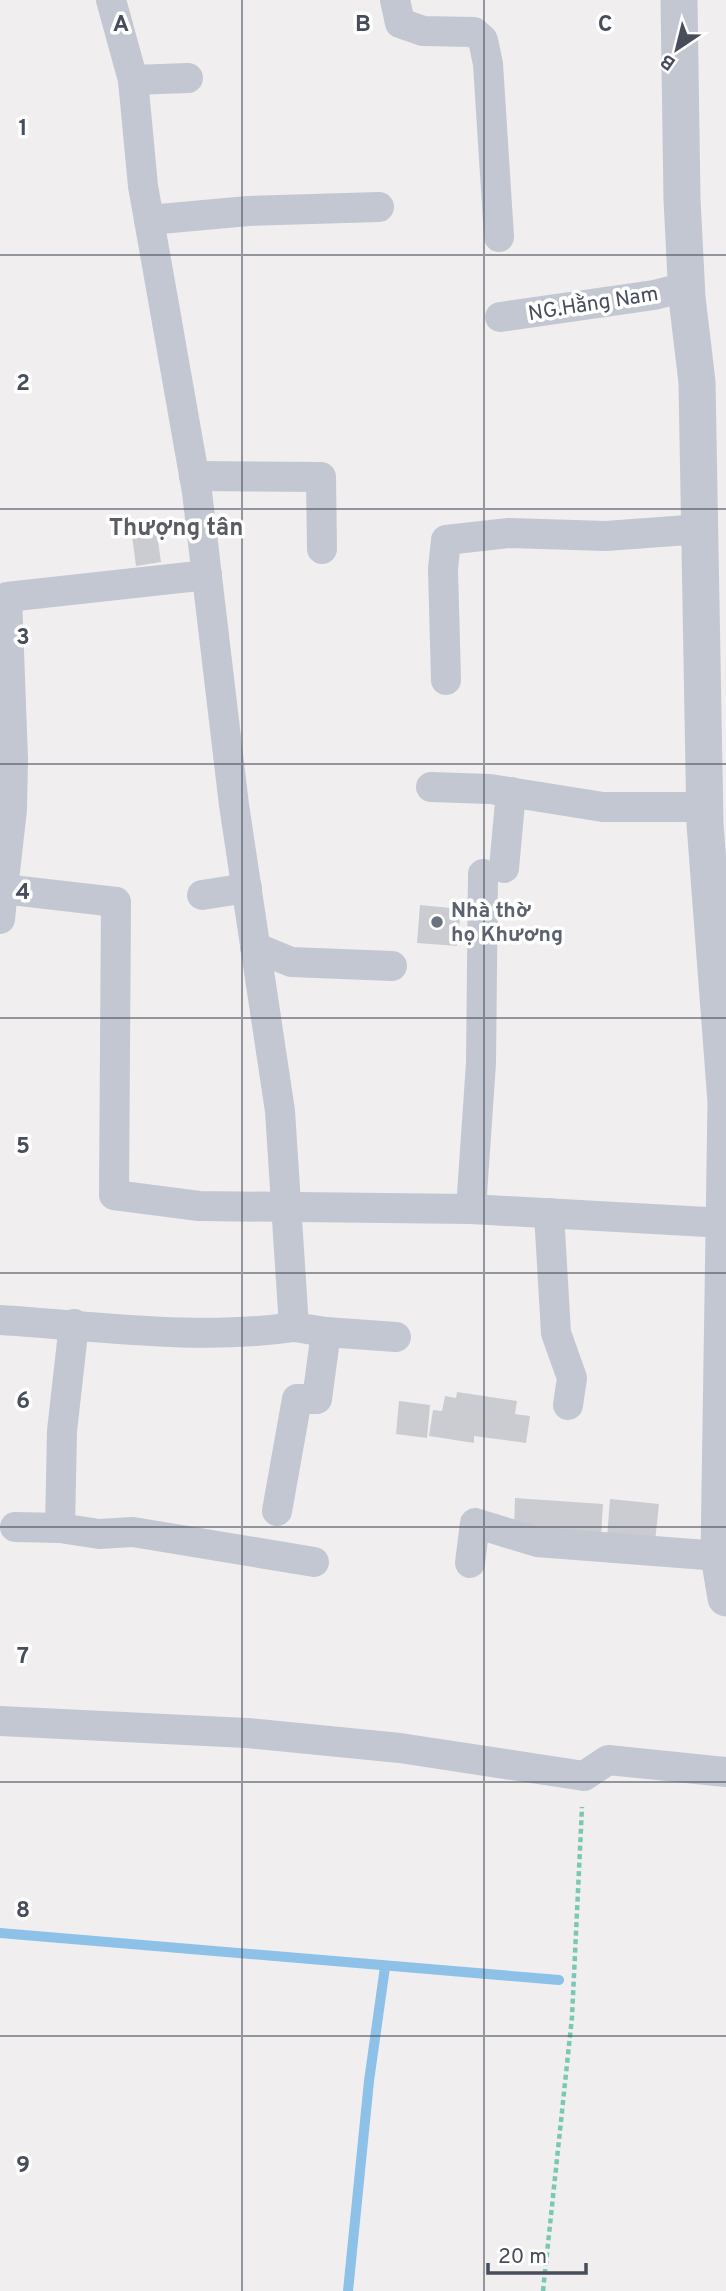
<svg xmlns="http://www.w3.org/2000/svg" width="726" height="2291" font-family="Overpass,sans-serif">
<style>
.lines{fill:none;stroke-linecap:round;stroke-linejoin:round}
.stream{stroke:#8dc1e8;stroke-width:10}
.building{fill:#cbccd2}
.path{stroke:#78c9b3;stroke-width:4.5;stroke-dasharray:5 3.5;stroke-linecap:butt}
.minor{stroke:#c2c7d2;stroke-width:30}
.tertiary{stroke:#c2c7d2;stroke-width:37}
.grid{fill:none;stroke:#474d5a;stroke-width:2;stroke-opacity:0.55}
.worship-dot{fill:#6b7280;stroke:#fff;stroke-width:2.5}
.labels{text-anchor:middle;stroke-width:7;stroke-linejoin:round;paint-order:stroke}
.street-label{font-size:21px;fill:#474d5a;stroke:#fff}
.worship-label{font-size:21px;font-weight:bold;fill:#5b616d;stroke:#fff;text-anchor:start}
.quarter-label{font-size:24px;font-weight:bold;fill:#5b5d63;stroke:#fff}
.grid-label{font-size:23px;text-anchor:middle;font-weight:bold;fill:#474d5a;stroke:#fff;stroke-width:7;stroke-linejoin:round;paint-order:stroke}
</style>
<rect width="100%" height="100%" fill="#f0eeee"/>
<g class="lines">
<g class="stream">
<polyline points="0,1933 559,1980"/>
<polyline points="348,2291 369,2081 385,1967"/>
</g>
</g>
<g class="building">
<polygon points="157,534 161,562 136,566 132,536"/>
<polygon points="420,905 461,909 457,946 417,943"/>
<polygon points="457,1392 517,1401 515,1414 530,1416 526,1443 474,1436 474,1443 429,1436 433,1410 442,1411 445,1396 456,1398"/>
<polygon points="399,1401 430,1405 427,1438 396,1434"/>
<polygon points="515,1498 603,1504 601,1537 514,1531"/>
<polygon points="610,1499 659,1504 655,1542 607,1538"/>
</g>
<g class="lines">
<polyline class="path" points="543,2291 572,2017 582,1807"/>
<g class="minor">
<polyline points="395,0 400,23 423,31 474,32 483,40 488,64 499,237"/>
<polyline points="133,80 188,78"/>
<polyline points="149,220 248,211 379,207"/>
<polyline points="500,317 654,295 686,287"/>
<polyline points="194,476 321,477 322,549"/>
<polyline points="207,575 7,597 13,759 12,809 3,889 116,902 114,1195 199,1206 471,1209 725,1223"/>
<polyline points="446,680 443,569 446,540 509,533 606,536 701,529"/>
<polyline points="431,787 490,789 603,807 705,807"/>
<polyline points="504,868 511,792"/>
<polyline points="202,895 247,888"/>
<polyline points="0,919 3,889"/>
<polyline points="255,947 291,962 392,966"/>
<polyline points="471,1209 481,1063 483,874"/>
<polyline points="549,1213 556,1333 572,1378 568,1405"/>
<path d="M0,1320C96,1326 198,1341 294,1327L280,1111L234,805L197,492L143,186L133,80L111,0"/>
<polyline points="74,1324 62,1431 60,1528 99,1534 133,1532 314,1562"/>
<polyline points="326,1332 396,1337"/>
<polyline points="277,1511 297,1399 317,1399 326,1332 294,1327"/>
<polyline points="15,1527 60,1528"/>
<polyline points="470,1563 475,1523 537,1542 719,1556"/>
<polyline points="0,1721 247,1733 400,1748 584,1776 608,1760 726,1772"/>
</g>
<polyline class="tertiary" points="679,0 682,199 687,298 697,382 705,824 726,1102 719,1556 726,1598"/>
</g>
<path class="grid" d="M242,0V2291M484,0V2291M0,255H726M0,509H726M0,764H726M0,1018H726M0,1273H726M0,1527H726M0,1782H726M0,2036H726"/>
<circle class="worship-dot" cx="437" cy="922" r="7"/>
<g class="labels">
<g class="street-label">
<text transform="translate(593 303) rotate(-9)" y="7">NG.Hằng Nam</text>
</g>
<g class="worship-label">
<text x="451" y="917">Nhà thờ<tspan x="451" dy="24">họ Khương</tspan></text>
</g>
<g class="quarter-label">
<text x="176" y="535">Thượng tân</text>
</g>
</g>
<g class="grid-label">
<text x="121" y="31">A</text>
<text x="363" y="31">B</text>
<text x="605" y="31">C</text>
<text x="23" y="135">1</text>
<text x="23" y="390">2</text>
<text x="23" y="644">3</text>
<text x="23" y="899">4</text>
<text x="23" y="1153">5</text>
<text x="23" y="1408">6</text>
<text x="23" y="1663">7</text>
<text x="23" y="1917">8</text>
<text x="23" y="2172">9</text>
</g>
<g transform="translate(677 49) rotate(215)" stroke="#ffffff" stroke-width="5" paint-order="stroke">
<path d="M0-5L12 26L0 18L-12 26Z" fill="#474d5a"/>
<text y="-10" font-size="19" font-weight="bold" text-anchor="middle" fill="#474d5a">B</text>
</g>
<path d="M488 2263v10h98v-10" fill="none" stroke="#474d5a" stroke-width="3.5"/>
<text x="498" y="2263" font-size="21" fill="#474d5a" stroke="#ffffff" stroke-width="5" paint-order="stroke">20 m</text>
</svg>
